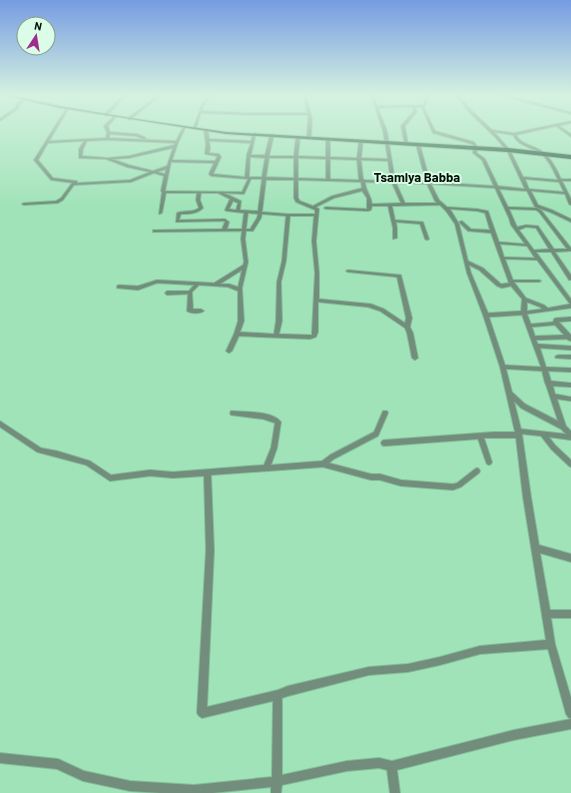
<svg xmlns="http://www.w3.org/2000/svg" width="571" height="793" font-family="Barlow,sans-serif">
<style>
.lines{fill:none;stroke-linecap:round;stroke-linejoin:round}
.street-casing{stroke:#84bd99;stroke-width:2}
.primary-casing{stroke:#84bd99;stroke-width:2}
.street{fill:#728d7b;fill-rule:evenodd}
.primary{fill:#1f5436;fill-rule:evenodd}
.labels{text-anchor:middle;stroke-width:4;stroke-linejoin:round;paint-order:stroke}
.far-quarter-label{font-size:13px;font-weight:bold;fill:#001205;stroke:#dbfce6}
</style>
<rect width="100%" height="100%" fill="#a1e3b9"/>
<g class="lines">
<defs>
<g id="street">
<polygon points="123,95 126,95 107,116 105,116 105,114"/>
<polygon points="158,95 161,95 130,120 128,120 128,118"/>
<polygon points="208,95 211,95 203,107 202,111 249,113 307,113 304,95 306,95 312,119 311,138 309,139 307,138 308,119 308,115 249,115 201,113 196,128 193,129 201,107"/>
<path d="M371,95H373L377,106L423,105L427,95H429L424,108L435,131L474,142L479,149L477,150V153L485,159L498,186L525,189L507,151L496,138L469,112L456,95H458L471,110L492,130L514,133L571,121V123L559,126L571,134V137L556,126L516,135C521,145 534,145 543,152C551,158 557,170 561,179H571V181H562L571,199V205L569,204L565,194L531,191L538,205L552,210L571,219V222L550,212L535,207L527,191L499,189L508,207L537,208L541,210L571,248V251L555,252L571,275V280H569L551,252H536L571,299V308L527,314L531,324L553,322L554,319L556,318L571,317V321L559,322L571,335V341L568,340L567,339L536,340L538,344L571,346V350L540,348L546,367L571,368V372L548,371L551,381L571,383V387L553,386L555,394L571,397V401L557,399L566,426L571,431V440L549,437L555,445L571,460V467L569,466L551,449L541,436L522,434L531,497L539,545L571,554V562L540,553L550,610H571V618H551L555,644L571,698V719L568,717L566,714L548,649L480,654L440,665L408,672L369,675L288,696L282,698V775L347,761L379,758L392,761L514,730L571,719V729L514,740L397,770L400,793H390L387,770L379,768L347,771L282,785L281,793H271V787L213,793H161L130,791L83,781L57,769L0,763V753L58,759L84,771L130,781L194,785L272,777L273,701L202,718L199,716L197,713L206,550L204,476L173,478L150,476L110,481L86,465L37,452L0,427V421L41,448L57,451L90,461L111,475L150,470L173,472L264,465L271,448L275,423L263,419L231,415L230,413L231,411H233C246,412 273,411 281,422L277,448L271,465L322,461L330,455L374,432L383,411H387L388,413L378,436L334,459L329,463L371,474H380L401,480L453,484L457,483L475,469L477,468L479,469L480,471L479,473L461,487L453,490L401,486L380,480H371L323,467L211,475L214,550L207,707L278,690L288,686L369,667L408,664L440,657L480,646L546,640L523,497L516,438H484L492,462L491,464L489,465L487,464L486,462L478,439L384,446L382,445L381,443L382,441L384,440L494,432H515L500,367L483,315L467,273L455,224L446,211L440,205L392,206L395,220L423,222L429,239L427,240L425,239L420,224L396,222L397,228V238L393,239V228L388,206H372L371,210L368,211L326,209L324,208L326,207L367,209V198L362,191L334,198L316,207L319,209L316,241L319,273V299L371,304L384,309L405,323L406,318L397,277L348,272L346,271L348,270L401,275L412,318L410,327L413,333L418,358L415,360L412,358L407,333L405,328L380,311L368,307L318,302V332L316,337L310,339L239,336L232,351L229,353L226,351L234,334L238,321V291L228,287L199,285L192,292L193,309H201L204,311C200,314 191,314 187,311L188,294L167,295L165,293L167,291H189L194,285L157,283L138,290L117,288V286L119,285L138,286L157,280L214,283L243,265L244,262L241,239L242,231L153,232V230H155L222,229L225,222L224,221L176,222L177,213C184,210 192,213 199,208L196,200L197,193H166L162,213L159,214L162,192L161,191L164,176L154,173L131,182L74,185L63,200L58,203L24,205L22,204L24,203L56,201L61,198L72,183H74L51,180L34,160L67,107L69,108L49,141L106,138L107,133L104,126L115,115L117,116L108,126L110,132L137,134L146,138L144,139L136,136L110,134L109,138L176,141L184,126H186L178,143L172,160L215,161L217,157V156L205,154L206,145L204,130L206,129L208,130L209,139L251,141L253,134L256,133L251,155H265L270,135L272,134L274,135L269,156H294L296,137L298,136L300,137L298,156L326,157V139L328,138L330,139V157L357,158L359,141L361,140L363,141L361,158L388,159L383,131ZM413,107V112L401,126L405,145L408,144L405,126L417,112L415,107H422V108L433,133L472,144L475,148L473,149V153L482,160L494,186L430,182L420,145L418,144L416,145L426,181H395L387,131L378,108ZM494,132L513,135C519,147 531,146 541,154C549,160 554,171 558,180L523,177L510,150ZM107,140L175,143L174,145L129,156L108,158L82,156L83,149L87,141ZM84,141L79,149V158L106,159L127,167L150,172L130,180L77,183V181H76L53,178L38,160L48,143ZM209,141L251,143L247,154L245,177L213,174L221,157L219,154L209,153L210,148ZM173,148L167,166L153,171L129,165L112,159L129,158ZM250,157L265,158L262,177H249ZM269,158H294V178L266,177ZM298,158L326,159V179L298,178ZM330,159L357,160L359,180L330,179ZM361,160L388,161L391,181L365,180L363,179ZM171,162L214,163L209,174L211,176L248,179L242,192L165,191ZM166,169L165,174L157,172ZM251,179H262L258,211L240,210L241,201L224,193L244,194ZM525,179L559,182L564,192L529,189ZM266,180H294V198L296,202L315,210V214H288L262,212ZM298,180L361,182L362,188L332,196L313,206L300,201L298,198ZM365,182L392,183L401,203L372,204C371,195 366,192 365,182ZM396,183L427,184L435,201L437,203H405ZM431,184L495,188L509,218L511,225L525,244L499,242L488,211L477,209L447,207L439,200ZM201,193H218L230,199L225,210L227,211L244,213L242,229H227L229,222L225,219L179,220L181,214C189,214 197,214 203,208L200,200ZM233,201L238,203L236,210L229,209ZM450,209L477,211L485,213L490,230L471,229L462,221L459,222L468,231L491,233L509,283L501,284L483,268L468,261L459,224ZM509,209L536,210L539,212L567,249H554L538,226L526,225L517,227ZM248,213L258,214L257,218L250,229H246ZM262,214L286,216L282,261L277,282L276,321L274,334L240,332L244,321L242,288L248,262L245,239L246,231H253L261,218ZM290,216H314L312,241L315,273L312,332V335H310L279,334L282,321L281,282L286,261ZM526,227L536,228L549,249L534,250L519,230ZM500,244L527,246L535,258L504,257ZM505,259L537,260L570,304L548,308L544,305L526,298L514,282H539L541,281L539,280H513ZM469,265L479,270L497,286L502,288L511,286L522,299L521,311L488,313L471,273ZM242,270L238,287L229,284H220ZM527,302L540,307L542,309L527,311ZM522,315L541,367L505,365L489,317ZM555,325L564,335L535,336L532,327ZM506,369L542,371L545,383L546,385L558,421L525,404L512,392ZM514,401L521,408L561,429L566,434L521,429Z"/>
<polygon points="499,95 504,95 571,112 571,114"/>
<polygon points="24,99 26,100 19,105 19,108 0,121 0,119 16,107 16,104"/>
<polygon points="558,355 571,355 571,359 556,358 555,357 556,356"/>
</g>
<polygon id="primary" points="1,95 10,95 60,106 137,119 226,132 508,148 571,155 571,159 508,152 226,134 60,108"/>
</defs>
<use href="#street" class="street-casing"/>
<use href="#primary" class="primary-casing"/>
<use href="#street" class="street"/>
<use href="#primary" class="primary"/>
</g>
<linearGradient id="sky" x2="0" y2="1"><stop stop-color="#759be2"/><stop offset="0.46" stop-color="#d5f2e0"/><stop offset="1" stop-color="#d5f2e0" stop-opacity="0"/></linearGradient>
<rect width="571" height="206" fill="url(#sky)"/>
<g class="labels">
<g class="far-quarter-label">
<text x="417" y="182">Tsamiya Babba</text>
</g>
</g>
<g transform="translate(36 36) rotate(12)"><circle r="19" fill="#dbfce6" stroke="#839e8c"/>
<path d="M0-3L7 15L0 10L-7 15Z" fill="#9e2d8b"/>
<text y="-6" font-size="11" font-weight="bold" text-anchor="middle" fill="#001205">N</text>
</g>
</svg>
